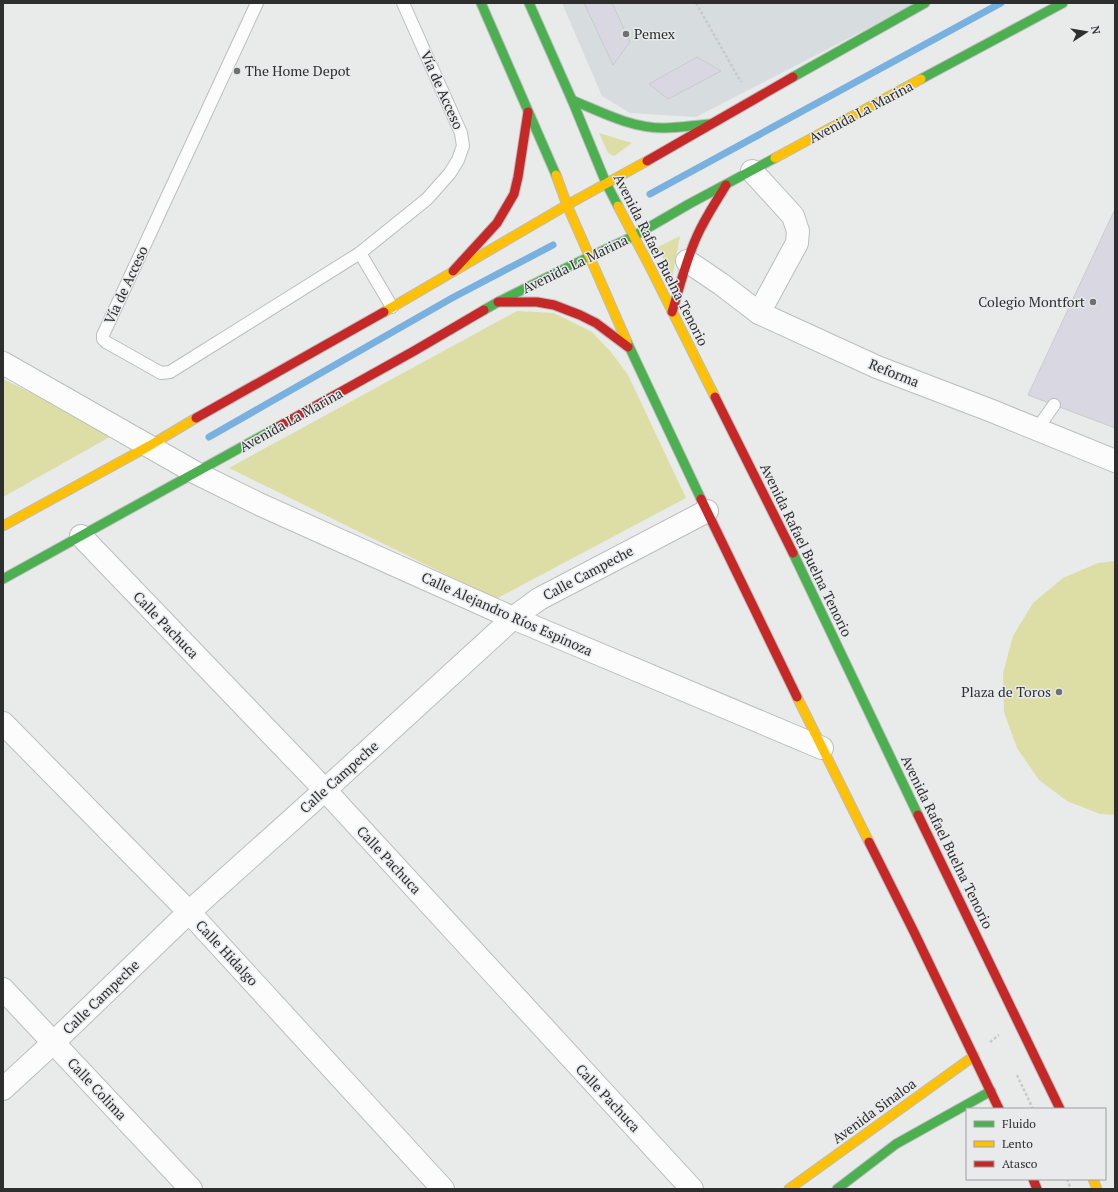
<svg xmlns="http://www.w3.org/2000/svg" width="1118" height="1192" font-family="'PT Serif',serif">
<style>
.built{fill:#d7dcdf}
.green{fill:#dcdea6}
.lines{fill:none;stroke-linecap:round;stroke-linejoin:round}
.stream{stroke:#78b1e0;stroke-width:7}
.building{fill:#d8d7e2;stroke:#cbcbcb}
.lane-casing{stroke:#bcbdbd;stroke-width:14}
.street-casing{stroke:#bcbdbd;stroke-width:24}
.fast-casing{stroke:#bcbdbd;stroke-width:11}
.slow-casing{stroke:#bcbdbd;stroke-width:11}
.jam-casing{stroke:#bcbdbd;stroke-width:11}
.path{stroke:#c9caca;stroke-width:2.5;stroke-dasharray:3 2;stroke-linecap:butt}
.lane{stroke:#fcfcfc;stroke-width:12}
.street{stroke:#fcfcfc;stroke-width:22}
.fast{stroke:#4caf50;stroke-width:9}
.slow{stroke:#ffc107;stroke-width:9}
.jam{stroke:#c62828;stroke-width:9}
.poi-dot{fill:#6f7070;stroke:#e8eaeb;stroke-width:1.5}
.labels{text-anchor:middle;stroke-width:3;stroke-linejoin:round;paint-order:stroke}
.poi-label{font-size:14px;fill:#2e2e2f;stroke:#e8eaeb;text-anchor:start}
.street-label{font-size:14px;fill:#2e2e2f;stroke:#e8eaeb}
</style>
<rect width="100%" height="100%" fill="#e9eaea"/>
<polygon class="built" points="562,3 917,3 696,117 630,113 602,96"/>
<g class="green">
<polygon points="599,133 632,143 614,156 608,153"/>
<polygon points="680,236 672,277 658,247"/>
<polygon points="517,311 554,313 592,332 611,352 628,375 686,498 496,599 229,468"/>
<polygon points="3,379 115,434 3,497"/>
<polygon points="1115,561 1115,815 1100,814 1067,801 1039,780 1017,748 1004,712 1003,673 1013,636 1033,603 1063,578 1098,563"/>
</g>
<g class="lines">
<g class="stream">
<polyline points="650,194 1001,3"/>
<polyline points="209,437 452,298 553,245"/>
</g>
</g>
<g class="building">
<polygon points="584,3 612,3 630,42 613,65"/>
<polygon points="697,57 721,71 668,99 649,84"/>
<polygon points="1115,209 1115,428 1028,395"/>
</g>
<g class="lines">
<defs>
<g id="lane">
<polyline points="257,3 103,335 103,339 106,342 161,373 170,372 360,253 427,199 450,173 458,160 463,146 461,133 403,3"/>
<polyline points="360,253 392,307"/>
<polyline points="1037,429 1054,405"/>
</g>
<g id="street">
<polyline points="752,171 793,216 798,231 797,243 759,313"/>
<polyline points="687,261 721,284 759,313 877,367 992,411 1115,461"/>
<polyline points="3,363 196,473 261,505 513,618 822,748"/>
<polyline points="81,536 325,790 692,1189"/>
<polyline points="3,723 189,912 443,1189"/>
<polyline points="3,989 191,1189"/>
<polyline points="3,1089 54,1042 189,912 325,790 513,618 539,599 707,511"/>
</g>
<g id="fast">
<polyline points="481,3 556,175"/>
<polyline points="529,3 572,100 606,183 618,206"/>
<polyline points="793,77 925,3"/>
<polyline points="921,79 1063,3"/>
<path d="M572,100C601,112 631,128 664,128C679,128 695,125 710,124"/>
<polyline points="484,310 498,302 570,266 634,236 689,204 775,158"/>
<polyline points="627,342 701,499"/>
<polyline points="793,553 918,815"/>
<polyline points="3,579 276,428"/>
<polyline points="837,1189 896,1144 991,1091"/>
</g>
<g id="slow">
<polyline points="775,158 921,79"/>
<polyline points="556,175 567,205 627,342"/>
<polyline points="618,206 650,267 715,397"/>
<polyline points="384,312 567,205 647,161"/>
<polyline points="3,526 149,446 196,418"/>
<polyline points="797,697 869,842"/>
<polyline points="1093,1179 1097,1189"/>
<polyline points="789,1189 974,1056"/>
</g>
<g id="jam">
<polyline points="647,161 793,77"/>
<polyline points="453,271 497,223 514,194 518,177 528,112"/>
<polyline points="498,302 537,302 554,305 580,315 596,323 628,347"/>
<path d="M672,312C680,286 686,260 697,236C705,218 716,202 726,185"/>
<polyline points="715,397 793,553"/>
<polyline points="196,418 384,312"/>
<polyline points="276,428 414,351 484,310"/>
<polyline points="701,499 797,697"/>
<polyline points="918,815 1060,1109"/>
<polyline points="869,842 914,932 999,1109"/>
<polyline points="1033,1179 1037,1189"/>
</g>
</defs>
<use href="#lane" class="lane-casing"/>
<use href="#street" class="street-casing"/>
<use href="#fast" class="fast-casing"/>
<use href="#slow" class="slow-casing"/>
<use href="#jam" class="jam-casing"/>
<g class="path">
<polyline points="696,3 741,82"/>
<polyline points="990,1042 999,1035"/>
<polyline points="1017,1075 1033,1109"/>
<polyline points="1067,1179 1070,1187"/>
</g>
<use href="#lane" class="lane"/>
<use href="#street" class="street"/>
<use href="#fast" class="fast"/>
<use href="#slow" class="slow"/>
<use href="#jam" class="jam"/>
</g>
<g class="poi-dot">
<circle cx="626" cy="34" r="4"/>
<circle cx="237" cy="71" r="4"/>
<circle cx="1093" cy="302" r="4"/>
<circle cx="1059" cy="692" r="4"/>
</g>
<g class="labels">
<g class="poi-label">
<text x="634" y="39">Pemex</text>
<text x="245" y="76">The Home Depot</text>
<text x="1085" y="307" text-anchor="end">Colegio Montfort</text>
<text x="1051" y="697" text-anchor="end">Plaza de Toros</text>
</g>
<g class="street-label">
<text transform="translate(442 90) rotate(66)" y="5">Vía de Acceso</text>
<text transform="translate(861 112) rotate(-28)" y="5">Avenida La Marina</text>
<text transform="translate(661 260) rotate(63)" y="5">Avenida Rafael Buelna Tenorio</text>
<text transform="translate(575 264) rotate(-26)" y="5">Avenida La Marina</text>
<text transform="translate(126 285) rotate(-65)" y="5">Vía de Acceso</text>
<text transform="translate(894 373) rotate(22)" y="5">Reforma</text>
<text transform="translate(291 420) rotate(-29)" y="5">Avenida La Marina</text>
<text transform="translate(806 550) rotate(64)" y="5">Avenida Rafael Buelna Tenorio</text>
<text transform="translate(588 573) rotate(-28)" y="5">Calle Campeche</text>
<text transform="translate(507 614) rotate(24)" y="5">Calle Alejandro Ríos Espinoza</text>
<text transform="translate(166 625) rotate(46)" y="5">Calle Pachuca</text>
<text transform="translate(339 777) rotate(-42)" y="5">Calle Campeche</text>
<text transform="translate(947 842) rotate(64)" y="5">Avenida Rafael Buelna Tenorio</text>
<text transform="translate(389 860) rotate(47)" y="5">Calle Pachuca</text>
<text transform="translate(227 953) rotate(47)" y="5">Calle Hidalgo</text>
<text transform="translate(101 997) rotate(-44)" y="5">Calle Campeche</text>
<text transform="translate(97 1089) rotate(47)" y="5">Calle Colima</text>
<text transform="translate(608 1098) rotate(47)" y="5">Calle Pachuca</text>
<text transform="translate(874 1111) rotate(-36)" y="5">Avenida Sinaloa</text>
</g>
</g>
<rect width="1118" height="1192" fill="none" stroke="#2e2e2f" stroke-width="8"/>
<rect x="966" y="1108" width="140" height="72" fill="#e8eaeb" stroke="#9e9fa0"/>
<rect x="974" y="1121" width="20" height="6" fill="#4caf50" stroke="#9e9fa0"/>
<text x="1002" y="1128" font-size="12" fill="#2e2e2f">Fluido</text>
<rect x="974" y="1141" width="20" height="6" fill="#ffc107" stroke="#9e9fa0"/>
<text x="1002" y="1148" font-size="12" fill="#2e2e2f">Lento</text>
<rect x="974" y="1161" width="20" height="6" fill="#c62828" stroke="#9e9fa0"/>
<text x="1002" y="1168" font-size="12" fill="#2e2e2f">Atasco</text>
<g transform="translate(1086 32) rotate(78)" stroke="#e8eaeb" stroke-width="3" paint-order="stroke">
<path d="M0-3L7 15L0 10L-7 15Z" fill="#2e2e2f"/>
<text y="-6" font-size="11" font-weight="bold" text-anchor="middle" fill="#2e2e2f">N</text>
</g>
</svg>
